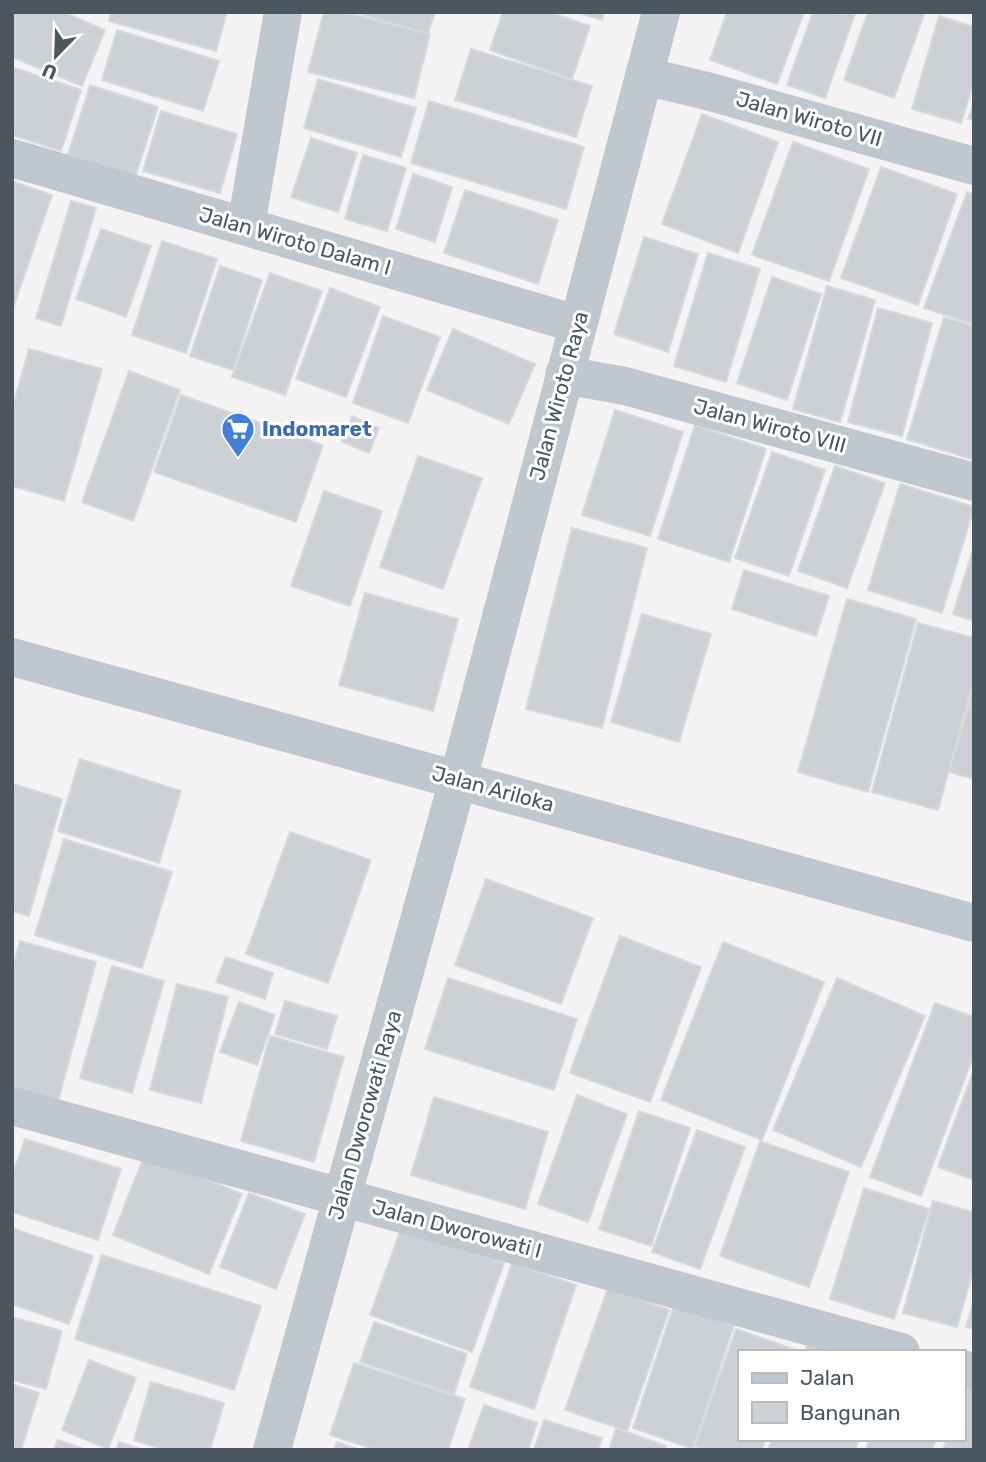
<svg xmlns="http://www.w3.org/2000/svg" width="986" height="1462" font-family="Rubik,sans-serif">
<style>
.building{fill:#cdd0d5;stroke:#d7d9dd;stroke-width:2}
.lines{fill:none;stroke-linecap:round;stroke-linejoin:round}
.minor{stroke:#bfc8ce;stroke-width:38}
.labels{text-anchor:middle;stroke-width:6;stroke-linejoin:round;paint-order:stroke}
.street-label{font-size:21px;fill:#4b5760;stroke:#fff}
.shop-label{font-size:21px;font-weight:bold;fill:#366cbe;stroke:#fff;text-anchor:start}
</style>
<rect width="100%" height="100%" fill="#f5f3f3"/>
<g class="building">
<polygon points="12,12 63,12 105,30 82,86 12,57"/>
<polygon points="111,12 227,12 216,51 109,21"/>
<polygon points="324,12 342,12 430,34 414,98 308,72"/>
<polygon points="354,12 435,12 428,34"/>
<polygon points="503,12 549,12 590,26 572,79 490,50"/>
<polygon points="576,12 604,12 602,20"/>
<polygon points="727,12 804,12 777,84 710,60"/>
<polygon points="813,12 855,14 825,98 787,85"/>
<polygon points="868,12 925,12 894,98 844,80"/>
<polygon points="939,16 974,27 974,81 961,123 912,109"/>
<polygon points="117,30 219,61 203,111 102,80"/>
<polygon points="471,49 592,86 576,137 455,100"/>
<polygon points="12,67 81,90 61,151 12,135"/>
<polygon points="318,79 416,108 401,157 304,128"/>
<polygon points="90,85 158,107 135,177 68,155"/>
<polygon points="429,101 584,147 566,209 411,163"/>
<polygon points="974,103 974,120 968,119"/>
<polygon points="161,111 237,134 220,193 143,171"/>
<polygon points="702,114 778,142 738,253 662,224"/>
<polygon points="311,138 357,153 338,212 291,197"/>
<polygon points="793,142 869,169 829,281 752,255"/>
<polygon points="363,155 406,168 387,231 345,219"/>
<polygon points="881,167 957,194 918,305 841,278"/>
<polygon points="413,174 452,187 435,242 396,229"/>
<polygon points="12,181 52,195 12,311"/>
<polygon points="465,190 558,220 538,284 444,253"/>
<polygon points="967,192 974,195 974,324 924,308"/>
<polygon points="71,201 96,208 61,326 36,318"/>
<polygon points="101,229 151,246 126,317 76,299"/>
<polygon points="644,237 698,254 668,352 614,334"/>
<polygon points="162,241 217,259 186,353 132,335"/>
<polygon points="708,253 760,269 726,382 674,366"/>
<polygon points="220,266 262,280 233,370 190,356"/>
<polygon points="270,273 322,291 285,395 232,377"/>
<polygon points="772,277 821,294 787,400 737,383"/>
<polygon points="827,286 875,300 840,422 793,409"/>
<polygon points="330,288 380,307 346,397 296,379"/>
<polygon points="878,308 932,323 902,436 848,422"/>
<polygon points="383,316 440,337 408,423 353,403"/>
<polygon points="944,317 974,326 974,460 907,439"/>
<polygon points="453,329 535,364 509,424 427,390"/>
<polygon points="29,349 102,369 64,501 12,486 12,409"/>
<polygon points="129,371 180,390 133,521 82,502"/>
<polygon points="181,395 323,445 296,522 154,472"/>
<polygon points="615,410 683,432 650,536 582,515"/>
<polygon points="352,416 379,428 369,453 342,442"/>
<polygon points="695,425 766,449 729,562 658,539"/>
<polygon points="772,452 825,470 789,576 735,558"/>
<polygon points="418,456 482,478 443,589 380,567"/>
<polygon points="835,466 885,483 847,588 798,571"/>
<polygon points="900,484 974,507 942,613 868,590"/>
<polygon points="324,491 382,511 350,606 291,586"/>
<polygon points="572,528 647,548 602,728 526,709"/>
<polygon points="974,546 974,621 953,614"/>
<polygon points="744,570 829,596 816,636 732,609"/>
<polygon points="365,593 458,619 433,711 339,685"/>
<polygon points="847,599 916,619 868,792 798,772"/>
<polygon points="642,614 711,634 679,742 611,722"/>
<polygon points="918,623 974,638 974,679 938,810 872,792"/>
<polygon points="974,687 974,779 949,772"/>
<polygon points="80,759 181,791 159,863 58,831"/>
<polygon points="13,784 62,799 29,916 12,911"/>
<polygon points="290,832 371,860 328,983 246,954"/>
<polygon points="64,839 172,872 142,968 35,935"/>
<polygon points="486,879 593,918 561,1004 455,965"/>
<polygon points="620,936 701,967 650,1102 570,1073"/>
<polygon points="20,941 96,962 58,1101 12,1088 12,971"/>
<polygon points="723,942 824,982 762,1140 661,1100"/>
<polygon points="226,957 273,973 265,999 216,982"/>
<polygon points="112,966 164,981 132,1093 80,1078"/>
<polygon points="448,978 577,1019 554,1090 425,1049"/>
<polygon points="837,978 925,1016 861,1167 773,1130"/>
<polygon points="177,984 228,997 201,1103 150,1090"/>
<polygon points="285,1001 337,1016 327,1049 275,1034"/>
<polygon points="239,1002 275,1015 257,1065 220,1052"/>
<polygon points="935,1003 974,1017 974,1054 921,1196 870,1177"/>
<polygon points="270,1036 344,1057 314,1162 241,1141"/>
<polygon points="974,1069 974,1180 938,1167"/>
<polygon points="577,1095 627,1114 588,1222 538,1204"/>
<polygon points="434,1097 548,1132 525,1209 411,1175"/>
<polygon points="639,1111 690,1128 651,1246 599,1229"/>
<polygon points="697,1130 745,1147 700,1269 652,1252"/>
<polygon points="25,1139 121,1169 98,1240 12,1212 12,1177"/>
<polygon points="760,1141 849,1172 809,1287 720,1256"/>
<polygon points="145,1154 242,1194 209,1274 113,1235"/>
<polygon points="864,1188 929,1209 894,1319 830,1299"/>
<polygon points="249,1193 305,1214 276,1289 220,1267"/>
<polygon points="933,1201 974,1212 974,1267 957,1327 903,1313"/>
<polygon points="402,1226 504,1263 472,1352 370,1315"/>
<polygon points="12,1228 93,1256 69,1324 12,1304"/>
<polygon points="102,1255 261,1306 234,1390 75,1339"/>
<polygon points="512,1263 576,1285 534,1409 470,1387"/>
<polygon points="608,1288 669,1310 627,1431 565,1410"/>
<polygon points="974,1300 974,1329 966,1327"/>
<polygon points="674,1305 734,1325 693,1449 633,1428"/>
<polygon points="12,1317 62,1331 46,1389 12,1380"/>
<polygon points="374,1322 467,1354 454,1394 360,1362"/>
<polygon points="736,1329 796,1350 739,1352 739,1439 765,1439 762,1450 706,1450 695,1446"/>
<polygon points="808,1343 831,1352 805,1352"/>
<polygon points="89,1360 136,1378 108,1449 62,1430"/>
<polygon points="354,1363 465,1399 448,1450 377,1450 330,1435"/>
<polygon points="151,1382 224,1403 210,1450 165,1450 134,1440"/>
<polygon points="12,1384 39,1393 21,1450 12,1447"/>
<polygon points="969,1386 974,1388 974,1450 943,1450 947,1439 963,1439 963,1400"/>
<polygon points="484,1405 537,1423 528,1450 468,1450"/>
<polygon points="544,1420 602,1438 598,1450 534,1450"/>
<polygon points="616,1428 666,1446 665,1450 609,1450"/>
<polygon points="772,1439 859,1439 855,1450 768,1450"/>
<polygon points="870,1439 936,1439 932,1450 866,1450"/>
<polygon points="58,1440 86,1450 54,1450"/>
<polygon points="119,1442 143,1450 116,1450"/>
<polygon points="337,1442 360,1450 334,1450"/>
</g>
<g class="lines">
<g class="minor">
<polyline points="644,76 707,91 974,166"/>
<polyline points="12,158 577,324"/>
<polyline points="246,226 283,12"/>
<polyline points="564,375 625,386 974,482"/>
<polyline points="12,657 974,923"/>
<polyline points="12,1106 901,1352"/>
<polyline points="963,1369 974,1372"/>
<polyline points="272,1450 458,780 661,12"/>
</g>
</g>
<defs>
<symbol id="supermarket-pin" viewBox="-11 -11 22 30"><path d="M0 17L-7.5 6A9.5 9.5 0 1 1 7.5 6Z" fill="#3f7fe0" stroke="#fff"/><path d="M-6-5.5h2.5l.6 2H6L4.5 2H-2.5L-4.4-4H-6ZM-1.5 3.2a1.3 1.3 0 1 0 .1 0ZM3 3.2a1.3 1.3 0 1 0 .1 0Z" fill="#fff"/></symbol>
</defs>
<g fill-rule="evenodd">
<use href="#supermarket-pin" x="219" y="410" width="38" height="52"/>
</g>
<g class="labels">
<g class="street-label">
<text transform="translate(809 119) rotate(16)" y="7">Jalan Wiroto VII</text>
<text transform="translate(295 241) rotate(16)" y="7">Jalan Wiroto Dalam I</text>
<text transform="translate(559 396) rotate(-75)" y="7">Jalan Wiroto Raya</text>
<text transform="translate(770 426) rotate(15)" y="7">Jalan Wiroto VIII</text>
<text transform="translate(493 789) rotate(15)" y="7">Jalan Ariloka</text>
<text transform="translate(365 1115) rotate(-74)" y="7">Jalan Dworowati Raya</text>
<text transform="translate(457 1229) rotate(15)" y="7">Jalan Dworowati I</text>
</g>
<g class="shop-label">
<text x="262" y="436">Indomaret</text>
</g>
</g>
<rect width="986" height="1462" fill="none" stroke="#4b5760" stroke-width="28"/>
<rect x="738" y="1350" width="228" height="91" fill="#ffffff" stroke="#b7bcbf" stroke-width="2"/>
<rect x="752" y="1373" width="35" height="10" fill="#bfc8ce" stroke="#b7bcbf" stroke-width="2"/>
<text x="800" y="1385" font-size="21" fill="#4b5760">Jalan</text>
<rect x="752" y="1402" width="35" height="21" fill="#cdd0d5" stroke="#b7bcbf" stroke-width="2"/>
<text x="800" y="1420" font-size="21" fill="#4b5760">Bangunan</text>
<g transform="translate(56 56) rotate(203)" stroke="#ffffff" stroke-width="5" paint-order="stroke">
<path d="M0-5L12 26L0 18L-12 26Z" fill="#4b5760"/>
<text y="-10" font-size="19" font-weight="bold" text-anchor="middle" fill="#4b5760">U</text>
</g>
</svg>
